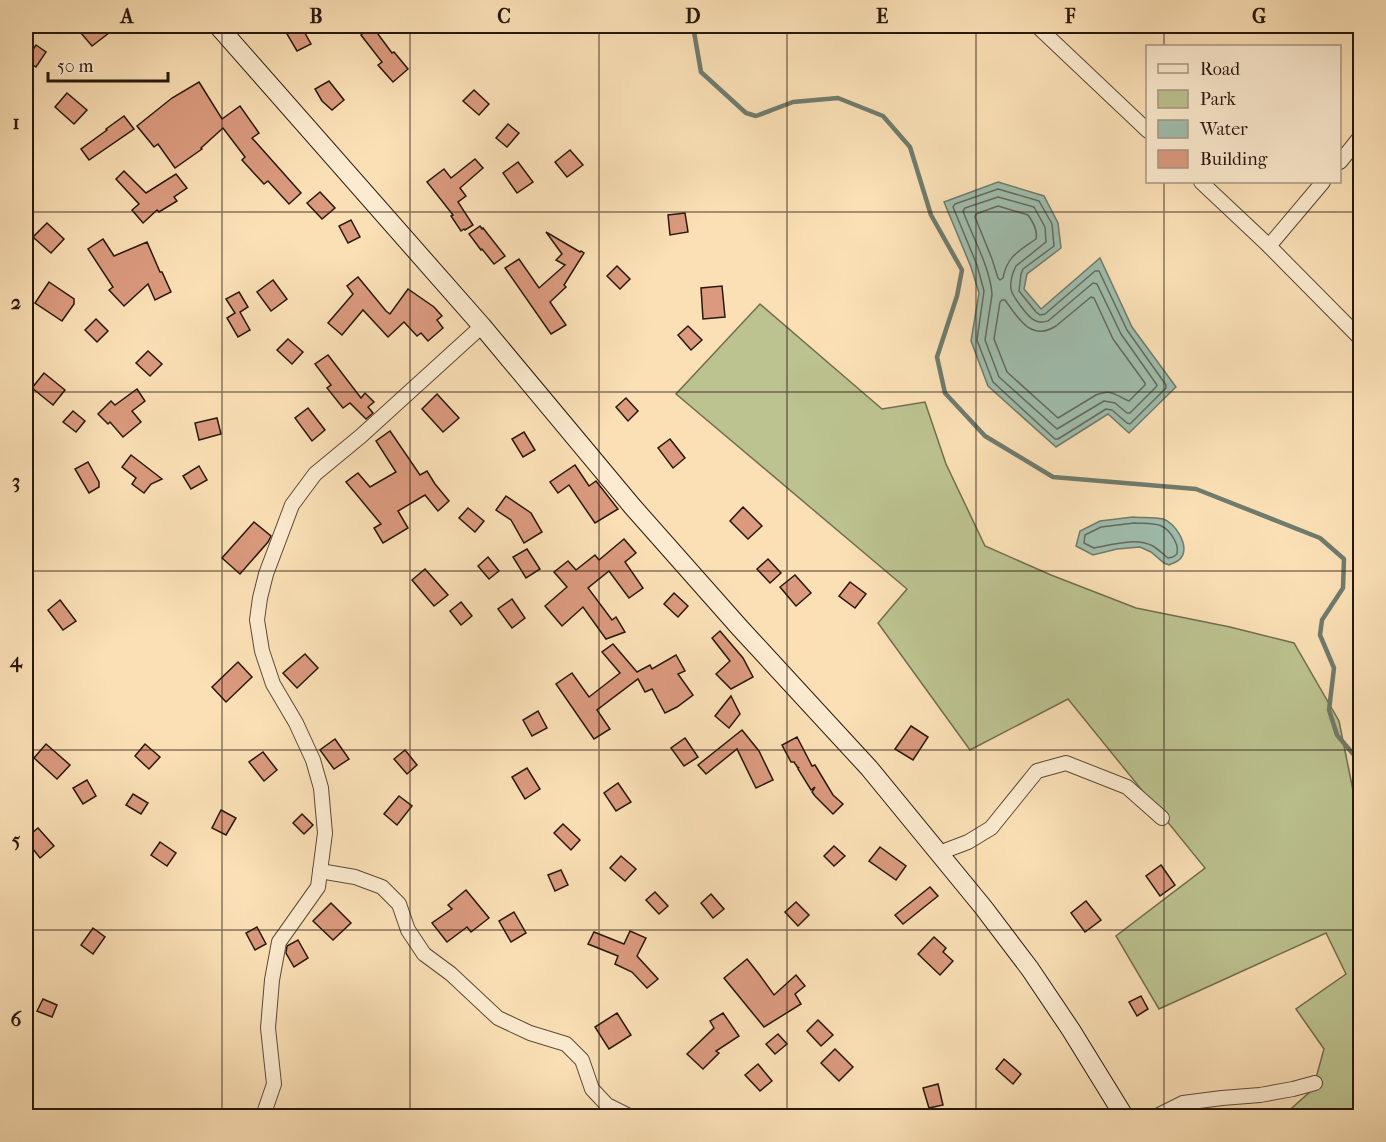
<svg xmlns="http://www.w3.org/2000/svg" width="1386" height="1142" font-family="'IM FELL French Canon',serif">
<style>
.green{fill:#bcc390;stroke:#726e4e;stroke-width:1.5}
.water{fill:#9fbdad;stroke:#6f7b6d;stroke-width:1.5}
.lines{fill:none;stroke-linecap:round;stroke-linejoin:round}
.shore{stroke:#646a5c;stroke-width:1.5}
.stream{stroke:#6f7b6d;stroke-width:4.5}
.building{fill:#db9a7e;stroke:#28180c;stroke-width:1.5}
.street-casing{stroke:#5d4a36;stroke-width:16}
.secondary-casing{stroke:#28180c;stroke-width:20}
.street{stroke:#fcebd0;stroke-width:14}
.secondary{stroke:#fcebd0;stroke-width:18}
.grid{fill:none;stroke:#28180c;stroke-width:1.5;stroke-opacity:0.55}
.neatline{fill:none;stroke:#28180c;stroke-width:2}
.grid-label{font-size:20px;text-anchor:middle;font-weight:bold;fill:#28180c}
</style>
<rect width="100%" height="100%" fill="#fbe0b6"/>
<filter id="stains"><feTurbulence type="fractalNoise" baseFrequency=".00333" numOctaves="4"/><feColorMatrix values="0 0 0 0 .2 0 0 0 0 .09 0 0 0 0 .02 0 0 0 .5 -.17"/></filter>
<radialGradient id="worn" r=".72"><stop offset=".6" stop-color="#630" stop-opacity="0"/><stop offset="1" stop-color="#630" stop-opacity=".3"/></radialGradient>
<polygon class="green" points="760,304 882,409 925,402 946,464 985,546 1051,575 1136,608 1230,627 1294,643 1339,721 1360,825 1360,1116 1283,1116 1313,1089 1324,1049 1296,1009 1346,974 1326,933 1159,1009 1116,936 1205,868 1068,699 970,750 878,623 907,589 676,394"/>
<g class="water">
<polygon points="998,182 1044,196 1058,223 1061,248 1027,274 1024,289 1041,309 1100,258 1132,327 1176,387 1129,433 1108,414 1056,447 988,386 971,341 979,293 971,267 944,202"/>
<path d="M1133,517C1142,518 1154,517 1163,519C1175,522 1190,546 1181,558C1178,562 1173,563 1169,565L1164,563L1151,552L1140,547L1117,549L1093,555L1076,546L1080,531L1100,521Z"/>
</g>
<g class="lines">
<g class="shore">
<polygon points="998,189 1039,201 1052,224 1054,246 1023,269 1021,274 1019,291 1036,312 1040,315 1045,314 1095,271 1099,271 1127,330 1166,385 1166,388 1130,424 1127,423 1112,410 1106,409 1058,439 1055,439 993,382 977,340 984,291 977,265 953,207 955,204"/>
<path d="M998,197L1034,207L1045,227L1046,242L1016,266C1013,272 1010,282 1011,289C1012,296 1028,317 1034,320C1039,323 1043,322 1048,321L1093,283L1097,284L1121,334L1157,385L1156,387L1130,413H1127L1115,403L1104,401L1057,429L999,377L985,340L992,295C991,269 972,236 963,211L965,208Z"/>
<path d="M998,206L1028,215C1033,222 1038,230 1036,239C1019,251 1007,256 1003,278L1000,280L998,278L992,259L975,217L976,214Z"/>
<path d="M1091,297L1094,298L1113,339L1145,383V385L1129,401C1116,396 1112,388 1096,395L1058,418L1007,372L994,339L1000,302L1002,300H1005C1018,318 1031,342 1056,326Z"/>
<path d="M1134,523C1153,524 1164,521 1174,539C1177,545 1178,547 1177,554L1173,557L1168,558C1163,554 1158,549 1153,546C1135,537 1112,545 1094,548L1084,543L1085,535L1101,527Z"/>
</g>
<polyline class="stream" points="693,26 701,72 746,113 756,116 793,102 838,98 883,116 910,147 931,215 962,270 957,296 937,357 945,393 985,436 1053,477 1196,489 1320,538 1344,559 1343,588 1322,620 1320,635 1334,668 1329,710 1337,735 1360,762"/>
</g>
<g class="building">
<polygon points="75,26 118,26 92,46"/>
<polygon points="301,26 311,44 297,51 287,34"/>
<polygon points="372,26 392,53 394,52 408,69 393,82 378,65 382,62 361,35"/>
<polygon points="36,45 46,52 36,67 26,60"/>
<polygon points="329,81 344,100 332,110 322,101 315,89"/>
<polygon points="199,82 222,119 240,106 259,133 252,138 301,193 289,204 268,181 264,184 242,160 245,157 223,128 201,148 202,149 175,168 158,144 154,147 137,126 172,98"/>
<polygon points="474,90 489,104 479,115 463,101"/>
<polygon points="67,93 87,110 74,124 55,107"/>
<polygon points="124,116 134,129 89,160 81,149 107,130 106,129"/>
<polygon points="508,124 519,133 507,147 496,138"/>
<polygon points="570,150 583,165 567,177 555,162"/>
<polygon points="475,159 483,168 460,188 466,196 458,202 473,225 465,230 464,229 461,231 451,216 453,215 427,182 444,169 451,178"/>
<polygon points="518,162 533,182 517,193 503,173"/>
<polygon points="124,171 146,193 176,174 187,188 174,197 177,201 159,212 157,210 143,223 132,210 139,204 116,179"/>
<polygon points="320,192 335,208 322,219 307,203"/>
<polygon points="685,213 688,232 670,235 668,215"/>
<polygon points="351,220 360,237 348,243 339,226"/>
<polygon points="47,223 64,239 51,253 33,237"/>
<polygon points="480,226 482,229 483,228 505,256 494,264 482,249 481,250 469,234"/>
<polygon points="546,232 580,252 581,251 584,253 564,285 566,287 550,302 566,325 551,334 505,268 519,259 539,288 565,265 556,260 562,254"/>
<polygon points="103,239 114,256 147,242 160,272 162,272 171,292 155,300 148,284 124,306 109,290 113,287 88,249"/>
<polygon points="617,266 630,279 620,289 607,276"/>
<polygon points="358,277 386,311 390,314 408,289 434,307 442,316 437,320 443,328 428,341 421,333 417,336 404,322 388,337 363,310 342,335 328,323 353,294 347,286"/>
<polygon points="273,280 287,299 271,311 257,292"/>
<polygon points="49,282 74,299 74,304 62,321 35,303"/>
<polygon points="722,286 725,317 703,319 701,288"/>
<polygon points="239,292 248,307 240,312 250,330 238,337 227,318 235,313 226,299"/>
<polygon points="96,319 108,331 97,342 85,330"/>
<polygon points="688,326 702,340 691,350 678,335"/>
<polygon points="288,339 303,352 292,364 277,350"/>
<polygon points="148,351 162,364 150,376 136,363"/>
<polygon points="328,355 361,398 365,393 374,402 368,407 373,413 366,419 350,403 343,408 327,388 331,385 315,364"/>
<polygon points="44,373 65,390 53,405 32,388"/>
<polygon points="137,389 145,401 132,411 141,422 123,437 110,422 108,424 98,414 111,401 115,405"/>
<polygon points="437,394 459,418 443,432 422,409"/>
<polygon points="626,398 638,411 628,421 616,407"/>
<polygon points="308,408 325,430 312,441 295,418"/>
<polygon points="73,411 85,421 76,432 63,422"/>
<polygon points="217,418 221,434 199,440 195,423"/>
<polygon points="390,431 420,475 427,471 435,484 449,501 438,511 425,495 398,511 408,528 383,543 374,528 381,524 346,482 358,473 370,487 396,472 376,441"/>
<polygon points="524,432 535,450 523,457 512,439"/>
<polygon points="670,439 685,458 673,468 658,448"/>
<polygon points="131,455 162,479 151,484 144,493 132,484 136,478 122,467"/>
<polygon points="88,462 99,482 99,487 89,493 75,469"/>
<polygon points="575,465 589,486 596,481 618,509 595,523 569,485 558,493 550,482"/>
<polygon points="199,466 207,480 191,489 183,476"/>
<polygon points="506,496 531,513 542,532 524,543 511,520 496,510"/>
<polygon points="743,507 762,526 748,539 730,521"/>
<polygon points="468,508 484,521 475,532 459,518"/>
<polygon points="254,522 271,536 268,542 240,574 222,558"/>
<polygon points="624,539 636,553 625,562 643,588 629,598 609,571 588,588 612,620 616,617 625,632 606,639 583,607 562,626 545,606 567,587 554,572 568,561 576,570 595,555 599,560"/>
<polygon points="527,549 540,569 526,578 513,557"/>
<polygon points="488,557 499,571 489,579 478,566"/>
<polygon points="768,559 781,573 770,583 757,569"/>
<polygon points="425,569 448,595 434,606 412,580"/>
<polygon points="795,575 811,593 796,606 780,587"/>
<polygon points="850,582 866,594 855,608 839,596"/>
<polygon points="674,593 688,606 678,617 664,604"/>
<polygon points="512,599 525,618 512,628 498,609"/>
<polygon points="60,600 76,621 63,630 48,610"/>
<polygon points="461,602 472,616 461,625 450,611"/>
<polygon points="720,631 743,658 753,677 731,689 716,674 730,661 712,638"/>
<polygon points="613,644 637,672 650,665 652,669 676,655 685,671 678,674 693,695 677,707 665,713 652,689 645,692 638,679 597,710 610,729 594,739 556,684 572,673 589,697 620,673 602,652"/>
<polygon points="305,654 318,668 297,688 283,673"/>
<polygon points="238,662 252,677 226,702 212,687"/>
<polygon points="731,696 740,714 729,728 715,716"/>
<polygon points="538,711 547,728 532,736 523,720"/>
<polygon points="911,726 928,737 913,760 895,749"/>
<polygon points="742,730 759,751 773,780 756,788 737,749 706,774 698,765"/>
<polygon points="797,737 812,766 815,765 833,795 843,804 833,814 815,796 812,792 815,787 811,790 798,769 799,767 798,768 794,762 791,762 782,745"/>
<polygon points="685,738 698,757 684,766 671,748"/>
<polygon points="335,739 349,759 334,769 320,750"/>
<polygon points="46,744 70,765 57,779 34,758"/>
<polygon points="145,744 160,757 149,769 135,756"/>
<polygon points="405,750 417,765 407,774 394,759"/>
<polygon points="263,752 277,770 264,781 249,762"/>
<polygon points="527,768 540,789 525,799 512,777"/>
<polygon points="87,780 96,796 83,804 73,788"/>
<polygon points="618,783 631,802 616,811 604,793"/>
<polygon points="133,794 148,803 141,814 126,805"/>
<polygon points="399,796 412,806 397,825 384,814"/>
<polygon points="221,810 236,818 226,835 212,828"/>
<polygon points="302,814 313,825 304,834 293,823"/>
<polygon points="563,824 580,840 571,850 554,833"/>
<polygon points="38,828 54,846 40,858 26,840 26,838"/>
<polygon points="160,842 176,853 167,866 151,855"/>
<polygon points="834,846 845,856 834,866 824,856"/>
<polygon points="880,847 906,866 896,880 869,861"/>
<polygon points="621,856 636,869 625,881 610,868"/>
<polygon points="1161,865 1175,885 1160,896 1146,876"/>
<polygon points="561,870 568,885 555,891 548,875"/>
<polygon points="930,887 938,896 903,924 895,915"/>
<polygon points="466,890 489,918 471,932 467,927 447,942 432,923 452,909 448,905"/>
<polygon points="655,892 668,906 659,914 646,900"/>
<polygon points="711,894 724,909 713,918 701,903"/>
<polygon points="1086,901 1101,920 1085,932 1071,913"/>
<polygon points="796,902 809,915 798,926 785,912"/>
<polygon points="331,903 351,923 333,940 313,921"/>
<polygon points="514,912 526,933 511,942 499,921"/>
<polygon points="257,927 266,944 255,950 246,933"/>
<polygon points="93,928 105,937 93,954 81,945"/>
<polygon points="630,931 646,938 637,956 658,979 647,988 632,972 615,964 618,956 588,944 594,932 624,944"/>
<polygon points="934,937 946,948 943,952 953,961 940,975 918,954"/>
<polygon points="298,940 308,958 294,967 286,953 287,946"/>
<polygon points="747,959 759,974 774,995 796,975 805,986 795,994 801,1004 764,1027 724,978"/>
<polygon points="1141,996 1148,1009 1137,1016 1129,1002"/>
<polygon points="43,999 57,1005 52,1017 37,1011"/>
<polygon points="617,1013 631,1035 609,1049 595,1027"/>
<polygon points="723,1013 739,1036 716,1051 719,1053 703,1069 687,1054 714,1028 710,1021"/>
<polygon points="818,1020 833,1035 821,1046 807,1031"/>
<polygon points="778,1034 787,1044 775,1054 766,1044"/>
<polygon points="835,1049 853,1067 839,1081 821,1063"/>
<polygon points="1004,1059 1021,1074 1013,1084 996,1069"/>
<polygon points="758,1064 772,1081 760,1091 745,1075"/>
<polygon points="938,1084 943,1105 929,1108 923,1088"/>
</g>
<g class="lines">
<defs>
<g id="street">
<polyline points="1037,26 1148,131"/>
<polyline points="1340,162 1360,137"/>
<polyline points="1201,182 1269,246 1360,338"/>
<polyline points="1269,246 1323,182"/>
<polyline points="939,853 968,842 991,828 1037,771 1066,763 1127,787 1162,818"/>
<polyline points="320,871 355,877 382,887 399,904 408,930 424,954 451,974 498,1018 530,1033 566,1044 582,1060 592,1089 607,1105 629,1116"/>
<polyline points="263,1116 274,1084 268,1028 272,980 279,942 318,887 325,833 321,788 313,760 296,723 273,684 262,651 257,620 260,598 266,574 292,505 315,474 361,436 482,326"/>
<polyline points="1157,1116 1183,1103 1222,1098 1260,1095 1293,1089 1315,1083"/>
</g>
<polyline id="secondary" points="218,26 482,326 632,506 740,628 869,768 983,907 1030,969 1071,1030 1124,1116"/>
</defs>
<use href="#street" class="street-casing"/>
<use href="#secondary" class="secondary-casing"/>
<use href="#street" class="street"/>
<use href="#secondary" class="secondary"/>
</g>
<path class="grid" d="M222,26V1116M410,26V1116M599,26V1116M787,26V1116M976,26V1116M1164,26V46M1164,182V1116M26,212H1360M26,392H1360M26,571H1360M26,750H1360M26,930H1360"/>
<rect width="1386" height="1142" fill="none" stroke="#fbe0b6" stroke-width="66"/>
<rect x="1146" y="45" width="195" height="138" fill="#fcebd0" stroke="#a79782" stroke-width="1.5"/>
<rect x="1158" y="64" width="30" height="9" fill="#fcebd0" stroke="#a79782" stroke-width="1.5"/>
<text x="1200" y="75" font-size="18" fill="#28180c">Road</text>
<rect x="1158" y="90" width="30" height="18" fill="#bcc390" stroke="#a79782" stroke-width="1.5"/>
<text x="1200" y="105" font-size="18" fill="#28180c">Park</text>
<rect x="1158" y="120" width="30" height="18" fill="#9fbdad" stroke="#a79782" stroke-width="1.5"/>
<text x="1200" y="135" font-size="18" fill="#28180c">Water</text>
<rect x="1158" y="150" width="30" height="18" fill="#db9a7e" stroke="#a79782" stroke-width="1.5"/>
<text x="1200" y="165" font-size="18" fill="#28180c">Building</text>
<path d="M48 72v9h120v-9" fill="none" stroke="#28180c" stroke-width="3"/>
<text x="57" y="72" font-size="18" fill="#28180c" stroke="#fcebd0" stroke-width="4.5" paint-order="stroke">50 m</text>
<rect x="33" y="33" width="1320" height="1076" class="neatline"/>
<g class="grid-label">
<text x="127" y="23">A</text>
<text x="316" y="23">B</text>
<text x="504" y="23">C</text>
<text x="693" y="23">D</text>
<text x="882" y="23">E</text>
<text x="1070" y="23">F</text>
<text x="1259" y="23">G</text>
<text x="16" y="129">1</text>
<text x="16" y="309">2</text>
<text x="16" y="488">3</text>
<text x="16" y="667">4</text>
<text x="16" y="847">5</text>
<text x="16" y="1026">6</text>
</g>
<rect width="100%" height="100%" filter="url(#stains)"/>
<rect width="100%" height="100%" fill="url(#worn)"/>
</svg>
